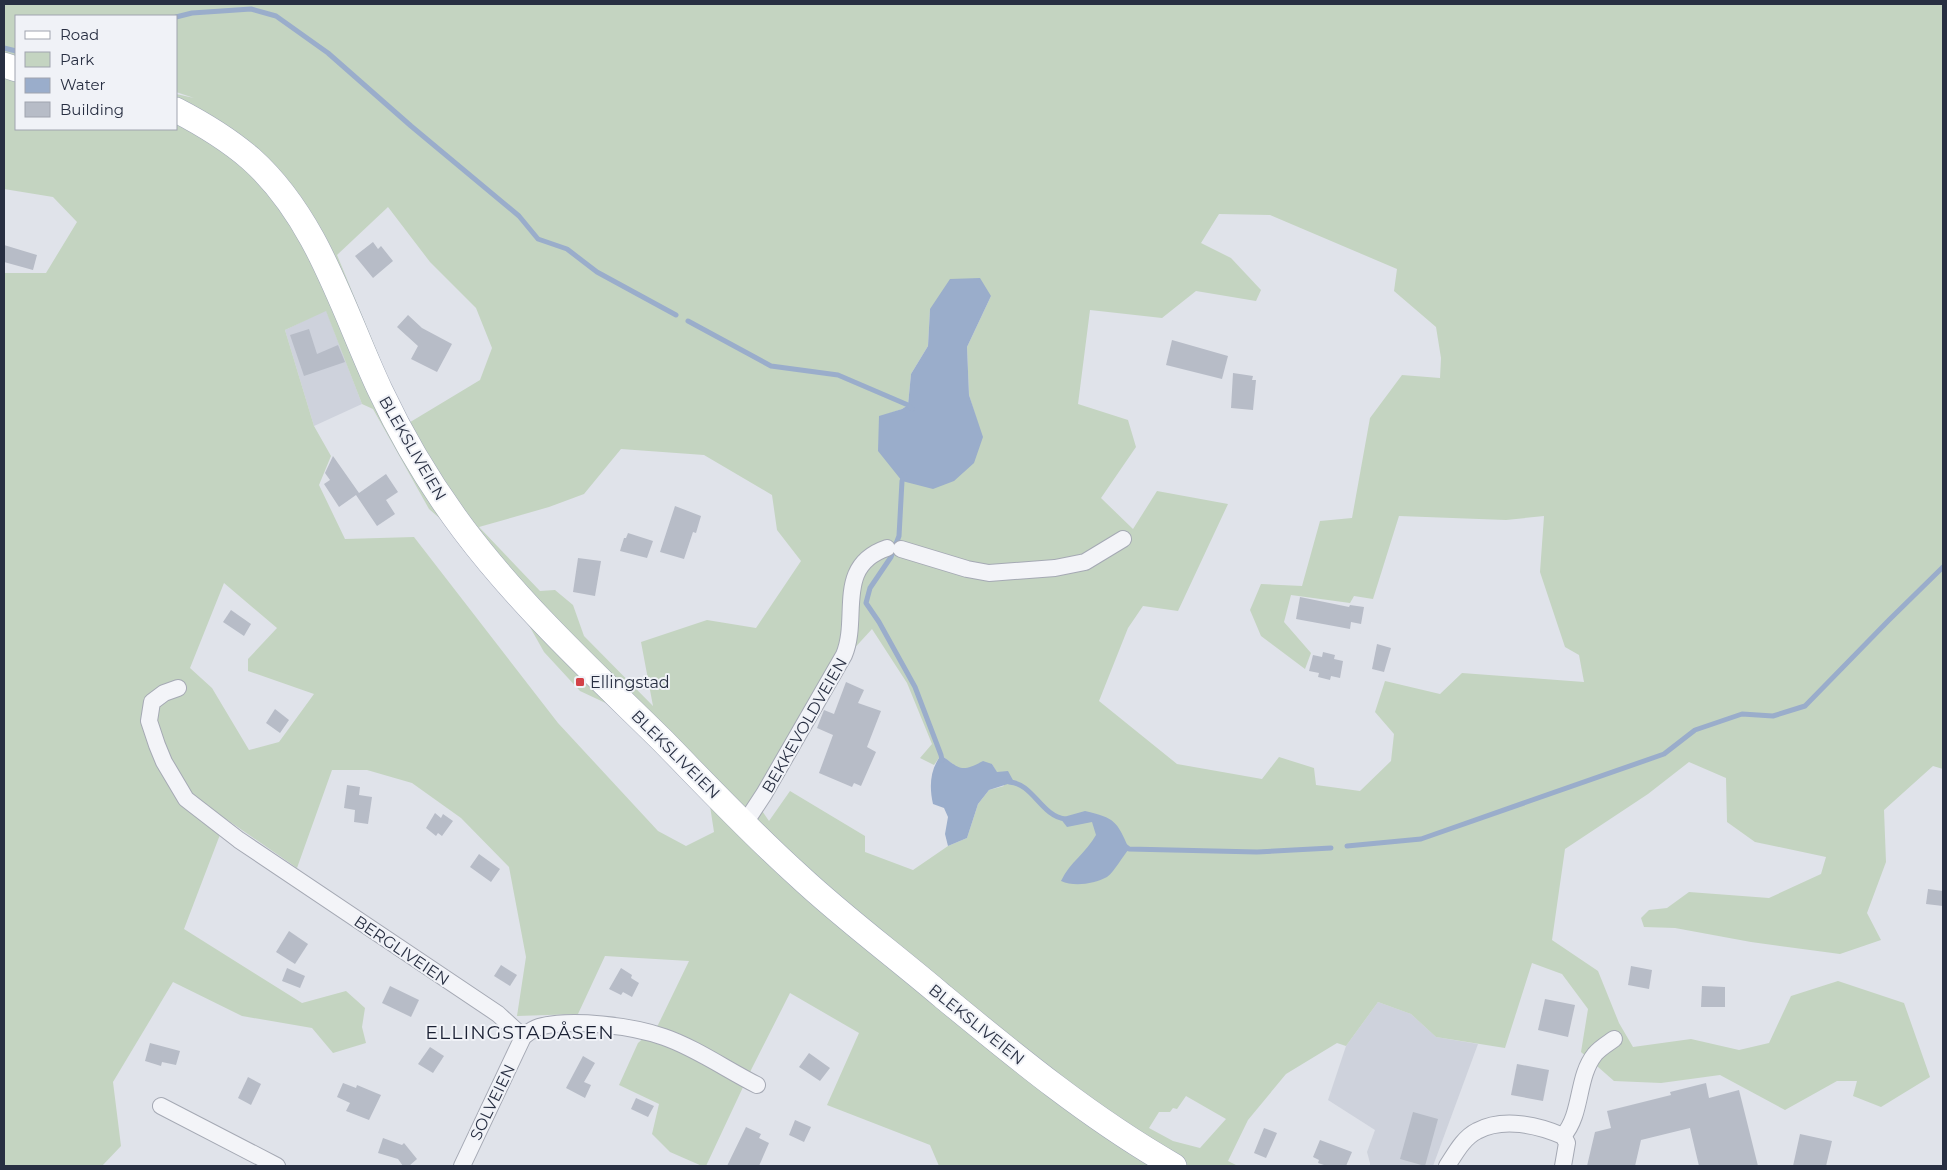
<svg xmlns="http://www.w3.org/2000/svg" width="1947" height="1170" font-family="Montserrat,sans-serif">
<style>
.built{fill:#ced2dc}
.green{fill:#c4d4c1;fill-rule:evenodd}
.water{fill:#9aadcb}
.lines{fill:none;stroke-linecap:round;stroke-linejoin:round}
.stream{stroke:#9aadcb;stroke-width:5}
.building{fill:#b7bcc7}
.minor-casing{stroke:#a5a9b4;stroke-width:18}
.primary-casing{stroke:#9fa6b6;stroke-width:26}
.minor{stroke:#f3f4f8;stroke-width:16}
.primary{stroke:#fff;stroke-width:25}
.poi-dot{fill:#d34147;stroke:#f0f2f7;stroke-width:2}
.labels{text-anchor:middle;stroke-width:4;stroke-linejoin:round;paint-order:stroke}
.street-label{font-size:16px;fill:#282f42;stroke:#f0f2f7}
.poi-label{font-size:16px;fill:#282f42;stroke:#f0f2f7;text-anchor:start}
.quarter-label{font-size:19px;letter-spacing:1px;fill:#1a2033;stroke:#f0f2f7}
</style>
<rect width="100%" height="100%" fill="#e0e3ea"/>
<g class="built">
<polygon points="326,310 362,404 314,426 285,330"/>
<polygon points="1378,1002 1411,1014 1436,1037 1478,1044 1433,1166 1370,1166 1370,1163 1367,1152 1375,1130 1328,1100 1346,1046"/>
</g>
<path class="green" d="M4,4H1943V769L1933,766L1884,810L1886,862L1867,913L1881,940L1840,954L1751,942L1675,928L1644,927L1641,918L1649,910L1667,908L1689,892L1769,898L1821,874L1826,857L1755,842L1727,822L1726,778L1689,762L1648,794L1565,849L1552,940L1598,971L1619,1023L1633,1047L1691,1039L1739,1050L1769,1043L1791,996L1838,981L1904,1003L1930,1077L1881,1107L1853,1096L1857,1081H1837L1785,1110L1720,1075L1661,1083L1614,1081L1581,1052L1588,1009L1562,974L1532,963L1505,1048L1436,1037L1411,1014L1378,1002L1346,1046L1337,1043L1286,1074L1248,1120L1228,1161L1238,1166H939L930,1145L827,1105L859,1033L790,993L752,1068L706,1166H702L670,1152L652,1134L659,1104L619,1085L638,1043L658,1025L689,961L605,956L578,1014L517,1016L526,957L509,867L461,818L412,783L367,770H332L297,868L226,819L184,929L302,1003L346,991L365,1008L362,1027L366,1043L333,1053L312,1028L242,1016L173,982L113,1082L121,1146L102,1166H4V273H46L77,222L53,197L4,189ZM16,16H176V92L194,98L176,94V129H16ZM388,207L430,262L476,308L492,348L480,380L407,424L337,255ZM1219,214L1270,215L1397,269L1394,291L1436,327L1441,358L1440,378L1402,375L1370,418L1352,518L1320,521L1302,586L1261,584L1250,610L1261,636L1305,669L1311,653L1284,622L1291,595L1350,603L1354,596L1373,599L1399,516L1506,520L1544,516L1540,572L1565,647L1579,655L1584,682L1462,673L1440,694L1385,681L1375,712L1394,734L1391,761L1360,791L1316,785L1314,768L1279,757L1262,779L1177,764L1099,701L1128,628L1143,606L1178,611L1228,504L1157,491L1133,529L1101,498L1136,447L1128,420L1078,404L1090,310L1162,318L1196,291L1256,301L1261,290L1231,258L1201,243ZM991,296L967,347L969,395L982,437L879,417L902,409L908,405L911,374L928,346L930,309ZM326,311L362,404L373,409L429,509L444,522L526,620L544,652L580,691L612,706L710,806L714,832L686,846L658,831L558,723L414,537L345,539L319,485L331,456L314,426L285,330ZM621,449L704,455L772,495L777,530L801,561L756,628L707,620L641,642L653,706L584,636L573,605L555,590L540,591L479,527L549,507L584,494ZM224,583L277,628L248,659V671L314,694L279,742L249,750L212,688L190,668ZM872,629L907,683L932,744L920,758L934,765L941,755L958,768H971L992,764L1004,786L989,790L978,804L967,838L948,846L913,870L865,852V836L790,791L769,821L754,799L828,677ZM1186,1096L1226,1119L1200,1148L1173,1141L1149,1128L1159,1112H1170L1173,1108L1177,1109Z"/>
<g class="water">
<polygon points="980,278 991,296 967,347 969,395 983,437 974,463 954,481 933,489 902,481 878,451 879,416 902,409 908,405 911,374 928,346 930,309 950,279"/>
<path d="M941,755C960,769 961,773 983,761L992,764L997,772L1008,771L1014,782L989,790L978,804L967,838L948,846L945,834L948,817L944,808L933,804C929,786 930,770 941,755Z"/>
<path d="M1085,811C1115,818 1117,821 1129,849C1122,857 1115,871 1107,877C1094,884 1074,887 1061,881C1070,862 1086,853 1096,835L1092,822L1067,827L1060,818Z"/>
</g>
<g class="lines">
<g class="stream">
<polyline points="176,17 192,13 251,9 276,16 328,53 411,126 519,216 538,239 567,249 597,272 676,315"/>
<polyline points="4,48 16,51"/>
<polyline points="688,321 771,366 838,375 908,405 912,409"/>
<polyline points="904,475 902,481 899,536 891,557 870,588 866,603 879,622 915,687 941,755 942,760"/>
<path d="M1009,782C1033,783 1041,816 1065,819"/>
<polyline points="1125,846 1129,849 1257,852 1331,848"/>
<polyline points="1347,846 1421,839 1664,754 1695,730 1742,714 1773,716 1805,706 1889,620 1943,567"/>
</g>
</g>
<g class="building">
<polygon points="373,242 378,249 381,246 393,261 373,278 355,256"/>
<polygon points="4,245 37,255 33,270 4,262"/>
<polygon points="408,315 422,328 452,344 437,372 411,359 418,346 397,327"/>
<polygon points="309,329 317,354 338,345 345,362 304,376 290,335"/>
<polygon points="1172,340 1228,356 1222,379 1166,365"/>
<polygon points="1233,373 1253,376 1252,380 1256,380 1253,410 1231,408"/>
<polygon points="333,456 359,493 386,474 398,492 386,500 395,514 377,526 356,495 339,507 324,484 330,480 325,473"/>
<polygon points="675,506 701,516 696,533 693,532 684,559 660,552"/>
<polygon points="628,533 653,541 647,558 620,551 624,538 626,538"/>
<polygon points="578,558 601,561 595,596 573,592"/>
<polygon points="1300,597 1349,607 1350,605 1364,607 1361,624 1351,622 1350,629 1296,619"/>
<polygon points="231,610 251,624 244,636 223,622"/>
<polygon points="1377,644 1391,648 1384,672 1372,669"/>
<polygon points="1323,652 1335,655 1334,659 1343,661 1340,678 1331,676 1330,680 1318,677 1319,673 1309,671 1313,655 1322,657"/>
<polygon points="846,682 864,690 858,703 881,711 867,747 876,752 861,786 854,783 852,787 819,773 833,735 817,728 824,710 834,714"/>
<polygon points="275,709 289,720 280,733 266,723"/>
<polygon points="347,785 360,787 359,795 372,797 368,824 354,822 355,810 344,808"/>
<polygon points="435,813 441,818 443,814 453,821 442,836 438,833 436,836 426,828"/>
<polygon points="479,854 500,869 491,882 470,867"/>
<polygon points="1928,889 1943,891 1943,906 1926,904"/>
<polygon points="289,931 308,944 295,964 276,952"/>
<polygon points="501,965 517,975 510,986 494,976"/>
<polygon points="1631,966 1652,970 1649,989 1628,985"/>
<polygon points="287,968 305,976 300,988 282,981"/>
<polygon points="621,968 632,975 631,978 639,983 632,997 623,992 621,995 609,989"/>
<polygon points="390,986 419,1000 411,1017 382,1003"/>
<polygon points="1702,986 1725,987 1725,1007 1701,1007"/>
<polygon points="1545,999 1575,1005 1568,1037 1538,1030"/>
<polygon points="150,1043 180,1051 176,1065 162,1062 161,1066 145,1061"/>
<polygon points="430,1047 444,1056 433,1073 418,1064"/>
<polygon points="809,1053 830,1068 820,1081 799,1067"/>
<polygon points="583,1056 595,1063 584,1082 591,1085 585,1098 566,1088"/>
<polygon points="1517,1064 1549,1070 1543,1101 1511,1095"/>
<polygon points="248,1077 261,1084 251,1105 238,1098"/>
<polygon points="343,1083 356,1088 357,1085 381,1095 369,1120 346,1111 350,1103 337,1097"/>
<polygon points="1706,1083 1709,1098 1739,1090 1758,1166 1699,1166 1690,1128 1641,1140 1635,1166 1587,1166 1595,1132 1611,1128 1607,1111 1671,1095 1670,1092"/>
<polygon points="636,1098 654,1106 648,1117 631,1109"/>
<polygon points="1413,1112 1438,1119 1425,1166 1400,1159"/>
<polygon points="795,1120 811,1127 804,1142 789,1135"/>
<polygon points="746,1127 761,1134 759,1138 769,1143 759,1166 727,1166"/>
<polygon points="1264,1128 1277,1133 1266,1158 1254,1153"/>
<polygon points="1800,1134 1832,1141 1826,1166 1793,1166"/>
<polygon points="383,1138 402,1145 404,1143 417,1159 409,1166 403,1166 398,1159 378,1153"/>
<polygon points="1320,1140 1352,1152 1346,1166 1327,1166 1318,1163 1319,1160 1313,1157"/>
</g>
<g class="lines">
<defs>
<g id="minor">
<polyline points="901,549 967,569 989,573 1055,568 1085,562 1123,539"/>
<polyline points="178,688 164,693 152,702 149,721 157,745 164,762 186,799 239,840 498,1014 523,1037"/>
<path d="M745,823L764,794L844,655C860,617 834,566 887,548"/>
<polyline points="161,1106 277,1166"/>
<path d="M1563,1136C1583,1113 1576,1078 1595,1054C1600,1048 1607,1044 1614,1039"/>
<path d="M462,1166L523,1037C528,1033 532,1029 539,1027C571,1018 633,1026 664,1037C696,1048 727,1070 757,1085"/>
<path d="M1447,1166C1455,1154 1463,1138 1477,1131C1503,1117 1538,1125 1563,1136L1567,1143L1563,1166"/>
</g>
<g id="primary">
<polyline points="4,65 16,69"/>
<path d="M176,110C203,124 228,139 251,159C318,219 343,311 380,390C403,439 431,486 464,530C522,607 594,673 662,740C707,786 751,833 799,876C844,918 894,955 941,995C1015,1056 1090,1118 1174,1166"/>
</g>
</defs>
<use href="#minor" class="minor-casing"/>
<use href="#primary" class="primary-casing"/>
<use href="#minor" class="minor"/>
<use href="#primary" class="primary"/>
</g>
<rect class="poi-dot" x="575" y="677" width="10" height="10" rx="2.5"/>
<g class="labels">
<g class="street-label">
<text transform="translate(413 448) rotate(60)" y="6">BLEKSLIVEIEN</text>
<text transform="translate(804 725) rotate(-60)" y="6">BEKKEVOLDVEIEN</text>
<text transform="translate(676 754) rotate(45)" y="6">BLEKSLIVEIEN</text>
<text transform="translate(402 950) rotate(34)" y="6">BERGLIVEIEN</text>
<text transform="translate(977 1024) rotate(39)" y="6">BLEKSLIVEIEN</text>
<text transform="translate(492 1102) rotate(-64)" y="6">SOLVEIEN</text>
</g>
<g class="poi-label">
<text x="590" y="688">Ellingstad</text>
</g>
<g class="quarter-label">
<text x="520" y="1039">ELLINGSTADÅSEN</text>
</g>
</g>
<rect width="1947" height="1170" fill="none" stroke="#282f42" stroke-width="10"/>
<rect x="15" y="15" width="162" height="115" fill="#f0f2f7" stroke="#a0a4af"/>
<rect x="25" y="31" width="25" height="8" fill="#ffffff" stroke="#a0a4af"/>
<text x="60" y="40" font-size="15" fill="#282f42">Road</text>
<rect x="25" y="52" width="25" height="15" fill="#c4d4c1" stroke="#a0a4af"/>
<text x="60" y="65" font-size="15" fill="#282f42">Park</text>
<rect x="25" y="78" width="25" height="15" fill="#9aadcb" stroke="#a0a4af"/>
<text x="60" y="90" font-size="15" fill="#282f42">Water</text>
<rect x="25" y="102" width="25" height="15" fill="#b7bcc7" stroke="#a0a4af"/>
<text x="60" y="115" font-size="15" fill="#282f42">Building</text>
</svg>
